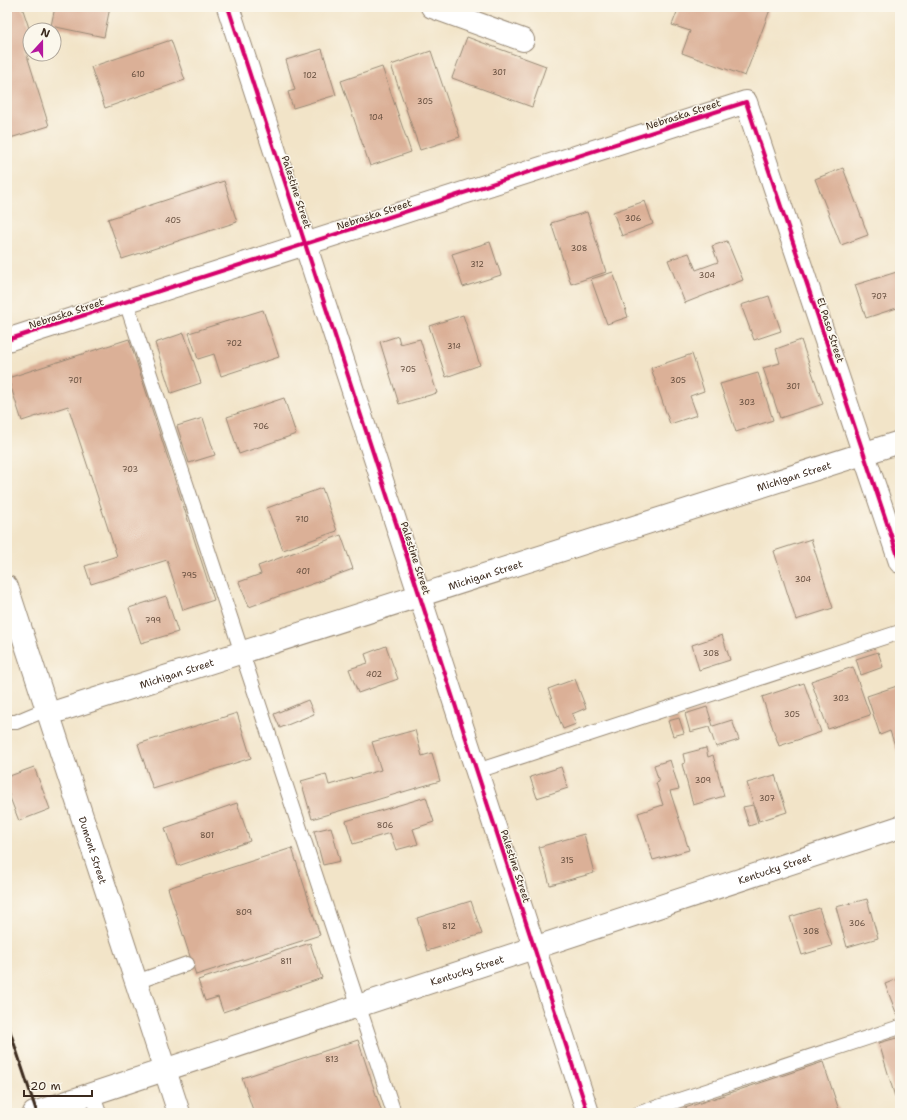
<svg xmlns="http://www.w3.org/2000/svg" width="907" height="1120" font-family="'Shantell Sans',sans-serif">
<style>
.building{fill:#dbb097}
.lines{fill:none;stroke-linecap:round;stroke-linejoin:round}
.lane-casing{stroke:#968773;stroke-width:16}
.street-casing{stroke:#968773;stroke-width:24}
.lane{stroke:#fff;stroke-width:14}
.street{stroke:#fff;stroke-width:22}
.rail{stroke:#3b2a1e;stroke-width:3}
.cycleway-casing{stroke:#fbf7ec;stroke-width:6}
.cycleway{stroke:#d6006c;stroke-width:4}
.labels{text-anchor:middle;stroke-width:3;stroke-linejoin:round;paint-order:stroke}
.number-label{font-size:8px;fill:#634c3c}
.street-label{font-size:10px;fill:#3b2a1e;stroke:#fbf7ec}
</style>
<rect width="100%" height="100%" fill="#fbf7ec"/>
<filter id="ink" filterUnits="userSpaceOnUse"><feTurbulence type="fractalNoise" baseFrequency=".025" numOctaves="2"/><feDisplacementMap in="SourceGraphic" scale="8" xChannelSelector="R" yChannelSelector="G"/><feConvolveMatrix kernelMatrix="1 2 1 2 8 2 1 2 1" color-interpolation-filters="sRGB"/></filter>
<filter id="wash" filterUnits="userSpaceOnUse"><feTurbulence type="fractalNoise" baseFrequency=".012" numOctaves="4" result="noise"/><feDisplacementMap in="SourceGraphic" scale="16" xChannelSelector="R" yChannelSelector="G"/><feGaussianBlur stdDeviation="0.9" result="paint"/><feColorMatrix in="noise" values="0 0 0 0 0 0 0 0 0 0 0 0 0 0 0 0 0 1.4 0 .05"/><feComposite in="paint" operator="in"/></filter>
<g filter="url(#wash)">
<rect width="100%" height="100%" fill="#f2e4c8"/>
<g id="blocks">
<g class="building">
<polygon points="7,7 22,7 30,31 30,47 25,49 49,126 7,139"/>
<polygon points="55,7 110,7 104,37 51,26"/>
<polygon points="679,7 771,7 745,76 682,53 690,31 672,25"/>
<polygon points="467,37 546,66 532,107 452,78"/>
<polygon points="171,40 185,80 105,108 91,67"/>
<polygon points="322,49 336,95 293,108 288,92 295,90 286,60"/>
<polygon points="431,51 460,137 420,150 391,65"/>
<polygon points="382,67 411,152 370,166 341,81"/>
<polygon points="843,168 868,235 841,245 815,179"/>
<polygon points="224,181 237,222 122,259 108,219"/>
<polygon points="645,201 653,224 622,236 613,212"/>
<polygon points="587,212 606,272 571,284 551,223"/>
<polygon points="727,241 743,280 685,303 668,260 689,253 696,270 718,262 712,246"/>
<polygon points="490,242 501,275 463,287 452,254"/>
<polygon points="900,271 900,307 866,318 855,285"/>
<polygon points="613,272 628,317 607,324 591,279"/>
<polygon points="769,296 781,331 754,340 741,305"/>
<polygon points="263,310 279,357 221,376 214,354 198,359 189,333"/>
<polygon points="463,315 480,365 446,377 429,326"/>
<polygon points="184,333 201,383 171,393 155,343"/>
<polygon points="398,336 400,344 420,339 437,393 399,404 380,342"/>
<polygon points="129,339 214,600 183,610 167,560 91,584 85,566 117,556 68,406 22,421 8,378"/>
<polygon points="801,340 823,404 780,418 763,368 780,363 776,349"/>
<polygon points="692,354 704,391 690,396 697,415 670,424 651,368"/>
<polygon points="758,373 773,420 736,432 720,384"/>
<polygon points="284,398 296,434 239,454 227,417"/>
<polygon points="203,418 215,455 189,463 177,426"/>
<polygon points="322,488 337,531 283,550 267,508"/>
<polygon points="341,535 353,569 249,607 239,582 261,574 258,566"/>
<polygon points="811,539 833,608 796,620 774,551"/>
<polygon points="166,596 178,632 141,643 129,608"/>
<polygon points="722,635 730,660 699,670 692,645"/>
<polygon points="386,646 398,679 358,693 349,669 368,663 365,654"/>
<polygon points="878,652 883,667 861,675 856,659"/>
<polygon points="853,667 870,715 828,729 811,681"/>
<polygon points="575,679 586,708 572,714 576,724 563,729 548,689"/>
<polygon points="804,683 821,732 779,746 762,697"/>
<polygon points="900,685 900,760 890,731 880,735 867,696"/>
<polygon points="308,700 314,714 280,728 274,714"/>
<polygon points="707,707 713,726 732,720 739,740 716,747 709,727 690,732 685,714"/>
<polygon points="237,713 251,758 153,789 138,744"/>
<polygon points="679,718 684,733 673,736 668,721"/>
<polygon points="415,730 422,756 432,753 440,781 312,819 301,781 326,774 329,785 381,770 372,742"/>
<polygon points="706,748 708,757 713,755 724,796 693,805 682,764 685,763 683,754"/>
<polygon points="670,760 679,789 670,791 689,850 653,860 638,813 663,805 656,783 659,782 654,765"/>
<polygon points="34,767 50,809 19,821 7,790 7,777"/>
<polygon points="561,767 568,788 537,798 530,777"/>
<polygon points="775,775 787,812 759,821 747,783"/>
<polygon points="426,797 434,822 413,829 418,844 396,850 390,833 353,844 346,821"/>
<polygon points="237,803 250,841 178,866 165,828"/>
<polygon points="753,805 758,823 749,826 743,807"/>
<polygon points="331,827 340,861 323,865 314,831"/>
<polygon points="584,834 594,873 550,885 539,847"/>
<polygon points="292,848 320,935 196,975 168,888"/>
<polygon points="867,899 878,938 847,947 836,907"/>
<polygon points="471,901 482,934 427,951 417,918"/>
<polygon points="819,908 832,946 802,955 790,917"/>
<polygon points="310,943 322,978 223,1012 218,997 205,1001 198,980"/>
<polygon points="900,978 900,1014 897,1015 885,984"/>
<polygon points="900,1037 900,1106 898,1107 879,1043"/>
<polygon points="358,1040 382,1113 254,1113 242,1078"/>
<polygon points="823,1062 840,1113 670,1113"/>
</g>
</g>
</g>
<g filter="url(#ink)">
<use href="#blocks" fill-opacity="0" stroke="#968773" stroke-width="1"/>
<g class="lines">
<defs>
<g id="lane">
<polyline points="126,302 394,1113"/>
<polyline points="7,722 16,722 47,709"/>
<polyline points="477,771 900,632"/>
<polyline points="136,982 187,964"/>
<polyline points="92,1094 99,1113"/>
<polyline points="640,1113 900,1027"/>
</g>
<g id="street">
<polyline points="228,7 588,1113"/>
<polyline points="432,7 523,40"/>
<polyline points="7,340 746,102 900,562"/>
<path id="s1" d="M7,587L179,1113"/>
<path id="s2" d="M49,714L900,442"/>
<path id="s3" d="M34,1113L900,827"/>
</g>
</defs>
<use href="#lane" class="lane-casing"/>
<use href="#street" class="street-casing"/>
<use href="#lane" class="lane"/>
<use href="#street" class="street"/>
<polyline class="rail" points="7,1022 37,1113"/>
<defs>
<g id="cycleway">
<polyline points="228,7 588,1113"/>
<polyline points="7,340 746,102 900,562"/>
</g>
</defs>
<use href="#cycleway" class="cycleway-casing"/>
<use href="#cycleway" class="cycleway"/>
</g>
</g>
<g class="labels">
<g class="number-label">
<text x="499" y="75">301</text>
<text x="138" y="77">610</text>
<text x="310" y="78">102</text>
<text x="425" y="104">305</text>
<text x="376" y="120">104</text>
<text x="633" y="221">306</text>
<text x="173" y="223">405</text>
<text x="579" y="251">308</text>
<text x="477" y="267">312</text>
<text x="707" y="278">304</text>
<text x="879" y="299">707</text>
<text x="234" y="346">702</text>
<text x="454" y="349">314</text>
<text x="408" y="372">705</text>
<text x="75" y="383">701</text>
<text x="678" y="383">305</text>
<text x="793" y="389">301</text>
<text x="747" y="405">303</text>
<text x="261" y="429">706</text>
<text x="130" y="472">703</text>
<text x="302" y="522">710</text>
<text x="303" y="574">401</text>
<text x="189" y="578">795</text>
<text x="803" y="582">304</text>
<text x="153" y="623">799</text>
<text x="711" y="656">308</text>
<text x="374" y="677">402</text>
<text x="841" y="701">303</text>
<text x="792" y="717">305</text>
<text x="703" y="783">309</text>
<text x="767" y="801">307</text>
<text x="385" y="828">806</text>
<text x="207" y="838">801</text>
<text x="567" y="863">315</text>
<text x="244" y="915">809</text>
<text x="857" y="926">306</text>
<text x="449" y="929">812</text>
<text x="811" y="934">308</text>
<text x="286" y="964">811</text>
<text x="332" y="1062">813</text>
</g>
<g class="street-label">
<text transform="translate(683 114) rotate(-18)" y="4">Nebraska Street</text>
<text transform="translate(297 192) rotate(72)" y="4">Palestine Street</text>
<text transform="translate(374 214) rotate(-18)" y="4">Nebraska Street</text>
<text transform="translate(66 313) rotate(-18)" y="4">Nebraska Street</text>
<text transform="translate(831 330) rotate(72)" y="4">El Paso Street</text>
<text dy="4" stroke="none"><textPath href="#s2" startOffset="782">Michigan Street</textPath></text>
<text transform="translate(416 558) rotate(72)" y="4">Palestine Street</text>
<text dy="4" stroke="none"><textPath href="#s2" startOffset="458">Michigan Street</textPath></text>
<text dy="4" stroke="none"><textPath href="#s2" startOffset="134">Michigan Street</textPath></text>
<text dy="4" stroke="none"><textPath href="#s1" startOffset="277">Dumont Street</textPath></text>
<text transform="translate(516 866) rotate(72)" y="4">Palestine Street</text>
<text dy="4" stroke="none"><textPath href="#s3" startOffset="780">Kentucky Street</textPath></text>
<text dy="4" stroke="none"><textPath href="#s3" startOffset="456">Kentucky Street</textPath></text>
</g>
</g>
<rect width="907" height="1120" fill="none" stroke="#fbf7ec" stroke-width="24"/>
<g transform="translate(42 42) rotate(21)"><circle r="19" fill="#fbf7ec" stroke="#aea59a"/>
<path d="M0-3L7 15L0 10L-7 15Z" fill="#b5179e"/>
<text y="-6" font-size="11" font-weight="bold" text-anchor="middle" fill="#3b2a1e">N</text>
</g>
<path d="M24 1090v6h68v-6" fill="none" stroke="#3b2a1e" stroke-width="2"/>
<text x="30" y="1090" font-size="12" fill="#3b2a1e" stroke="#fbf7ec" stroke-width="3" paint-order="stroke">20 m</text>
</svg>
